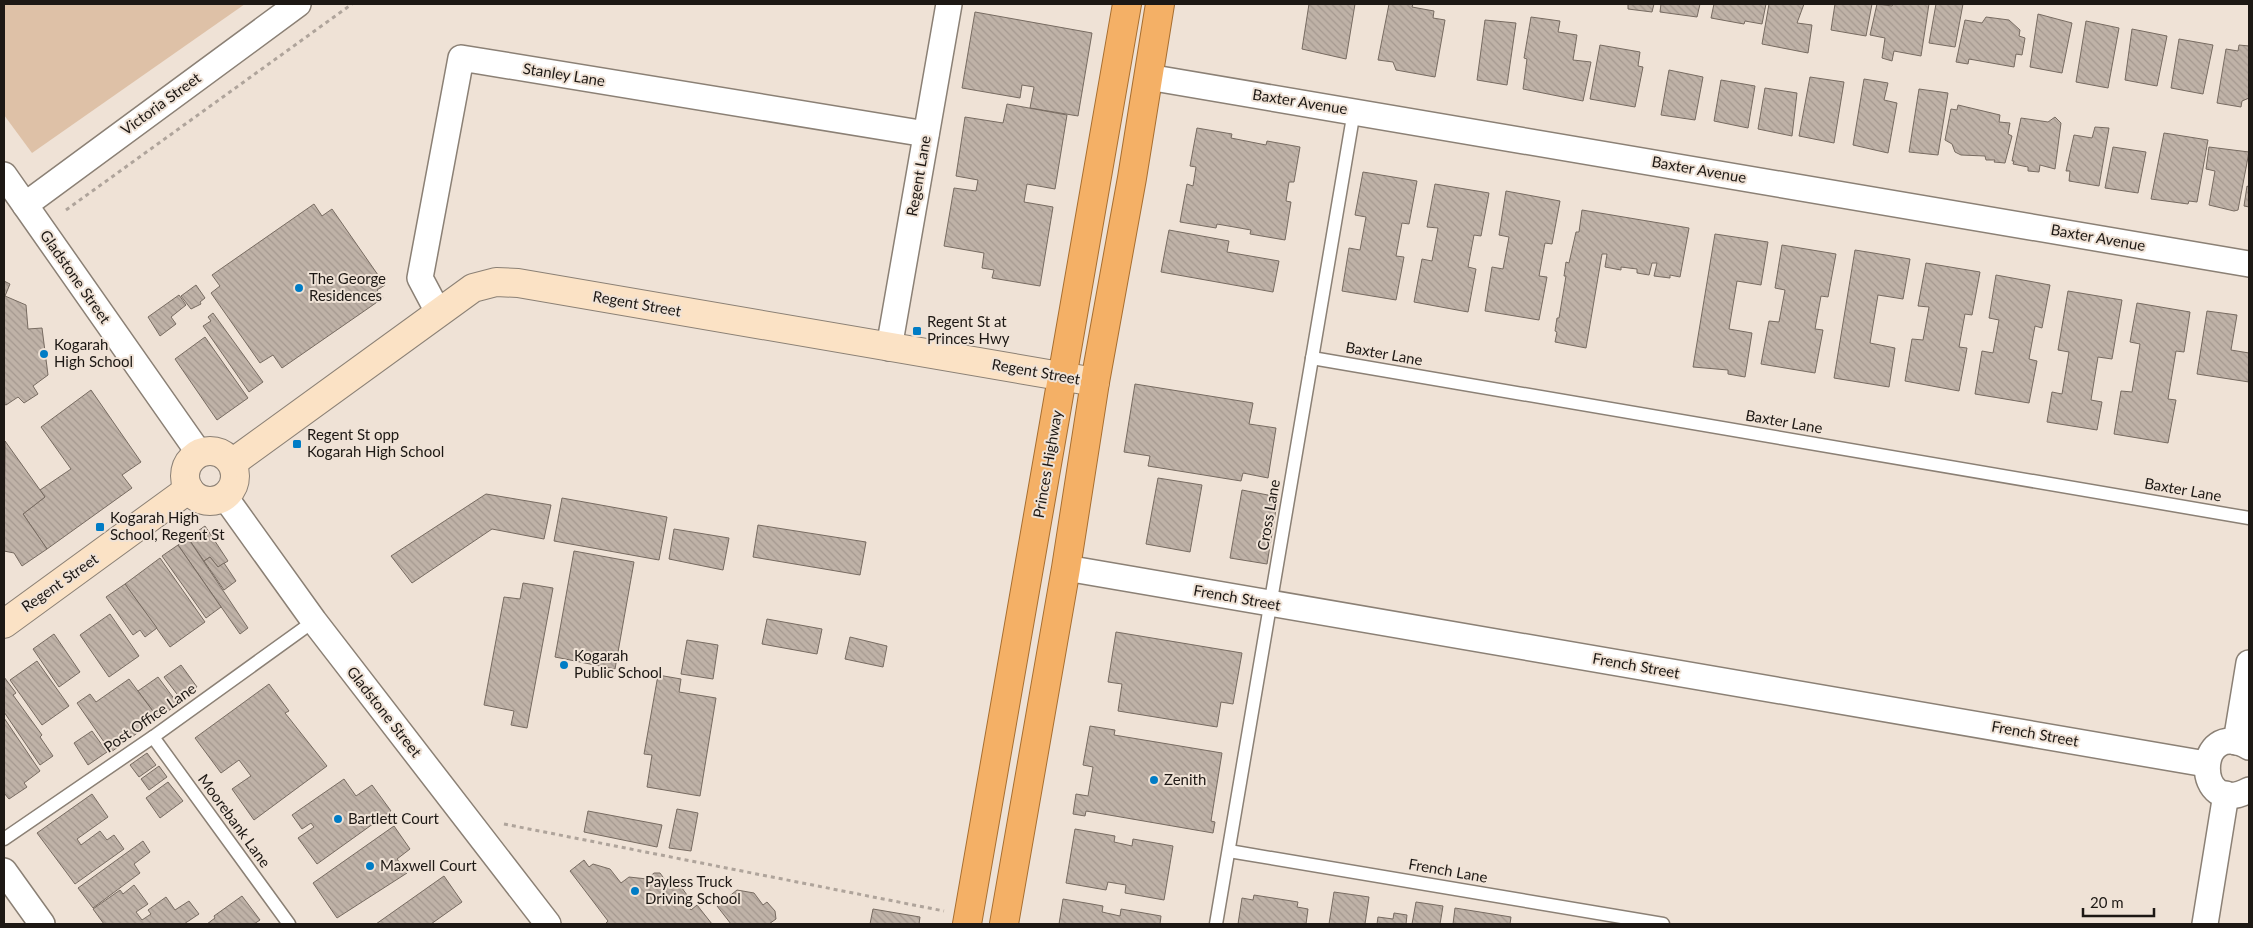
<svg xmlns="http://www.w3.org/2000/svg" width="2253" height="928" font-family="Lato,sans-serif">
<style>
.green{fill:#dec1a7}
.building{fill:url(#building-back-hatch);stroke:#776b61}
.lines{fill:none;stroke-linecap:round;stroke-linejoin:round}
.service-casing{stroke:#8b8075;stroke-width:15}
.minor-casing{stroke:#8b8075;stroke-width:28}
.secondary-casing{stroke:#8b8075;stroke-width:30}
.trunk-casing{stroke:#a76e30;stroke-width:30}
.path{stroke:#afa49b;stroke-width:3;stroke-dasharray:4 4;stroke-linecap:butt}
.service{stroke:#fff;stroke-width:12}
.minor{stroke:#fff;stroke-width:25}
.secondary{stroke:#fbe2c5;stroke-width:28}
.trunk{stroke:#f4b066;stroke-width:28}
.poi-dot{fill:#007cc5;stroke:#efe2d6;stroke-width:2}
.labels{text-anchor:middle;stroke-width:4;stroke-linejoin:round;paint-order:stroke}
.street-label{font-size:15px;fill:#1d1814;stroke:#efe2d6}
.poi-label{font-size:15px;fill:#1d1814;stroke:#efe2d6;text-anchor:start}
</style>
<defs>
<pattern id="building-back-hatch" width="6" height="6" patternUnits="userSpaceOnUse" patternTransform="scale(1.25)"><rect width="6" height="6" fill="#bfb2a7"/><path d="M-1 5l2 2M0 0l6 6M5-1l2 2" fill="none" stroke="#a4988f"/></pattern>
</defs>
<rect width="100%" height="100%" fill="#efe2d6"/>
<polygon class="green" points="4,4 245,4 32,153 4,115"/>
<g class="building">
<polygon points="1309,4 1355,4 1346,59 1302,49"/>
<polygon points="1389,4 1413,4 1412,7 1434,11 1433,18 1445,20 1435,77 1396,70 1393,62 1378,60"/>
<polygon points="1628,4 1654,4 1652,12 1628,9"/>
<polygon points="1661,4 1700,4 1697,17 1660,12"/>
<polygon points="1714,4 1766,4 1762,24 1745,21 1744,24 1711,18"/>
<polygon points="1769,4 1804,4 1797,23 1812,25 1808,53 1762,44"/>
<polygon points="1835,4 1872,4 1866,36 1831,30"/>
<polygon points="1877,4 1892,6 1893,4 1929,4 1921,56 1894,51 1892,61 1882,58 1885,38 1870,35"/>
<polygon points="1936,4 1963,4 1955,47 1929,43"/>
<polygon points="975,12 1092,33 1078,116 1030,108 1034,87 1022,85 1020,98 962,88"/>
<polygon points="2038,14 2072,23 2062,73 2030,67"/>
<polygon points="1531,17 1560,21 1558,32 1577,35 1573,60 1591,62 1583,101 1523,89 1527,59 1524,58"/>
<polygon points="1986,17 2009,20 2020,30 2019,36 2025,38 2022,55 2016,54 2014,67 1969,59 1968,64 1956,62 1965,20 1982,23"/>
<polygon points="1485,20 1516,23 1507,85 1477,80"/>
<polygon points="2086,21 2119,28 2108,88 2076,82"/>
<polygon points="2132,29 2167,36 2157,86 2125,80"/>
<polygon points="2179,39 2213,45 2203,94 2171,88"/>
<polygon points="1600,45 1640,52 1638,66 1643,67 1635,107 1590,99"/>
<polygon points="2239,45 2249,46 2249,98 2242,101 2241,107 2217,103 2226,49 2238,51"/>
<polygon points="1669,70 1703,77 1695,120 1661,115"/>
<polygon points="1810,77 1844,82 1834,143 1799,136"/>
<polygon points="1864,79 1888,83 1884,100 1897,103 1888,153 1853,145"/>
<polygon points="1721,80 1755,86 1748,128 1714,121"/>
<polygon points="1765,88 1797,93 1792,136 1758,129"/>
<polygon points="1919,89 1948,93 1938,155 1909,152"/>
<polygon points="1007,104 1067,115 1055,189 1027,184 1024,202 1053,207 1040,286 992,278 994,270 982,268 984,253 944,246 954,188 976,191 978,180 956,176 965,117 1003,123"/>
<polygon points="1958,105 2000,115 1999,122 2010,123 2008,134 2012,136 2005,163 1994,162 1995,160 1986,160 1985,156 1961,155 1955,152 1952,144 1945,140 1951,109 1957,110"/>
<polygon points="2055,117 2061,123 2055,169 2040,165 2039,172 2028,171 2028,167 2013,164 2014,161 2012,161 2021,118 2048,122"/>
<polygon points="2095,127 2109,128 2099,186 2069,181 2070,171 2066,171 2074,135 2092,138"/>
<polygon points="1197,128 1232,134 1231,138 1266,145 1267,141 1300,147 1294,182 1289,182 1286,201 1291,202 1285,240 1250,234 1251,230 1217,224 1216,228 1180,222 1187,184 1193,186 1196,167 1190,166"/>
<polygon points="2164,133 2208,140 2197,202 2189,201 2188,204 2151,199"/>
<polygon points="2113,147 2146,152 2138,193 2105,188"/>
<polygon points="2209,147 2249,152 2238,210 2234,211 2209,205 2215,171 2206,169"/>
<polygon points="1363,172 1417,181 1409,224 1402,223 1396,256 1404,257 1396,300 1342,291 1349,248 1360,250 1366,217 1355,215"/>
<polygon points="1435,184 1489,193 1481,236 1474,235 1468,267 1476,269 1468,312 1414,302 1422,259 1432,261 1438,228 1427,227"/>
<polygon points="2247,186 2249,187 2249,207 2244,206"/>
<polygon points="1506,191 1560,201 1552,244 1545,243 1539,276 1547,277 1539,320 1485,311 1492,267 1503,269 1509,237 1499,235"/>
<polygon points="314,204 322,216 332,209 385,285 377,290 383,298 282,368 273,355 260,363 211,293 220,286 212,275"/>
<polygon points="1582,210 1689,228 1680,277 1670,275 1670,278 1654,276 1657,263 1652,263 1649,275 1637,273 1637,269 1621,267 1621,270 1605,267 1607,254 1602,254 1586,348 1555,342 1557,332 1555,331 1557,318 1559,318 1566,276 1564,276 1566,262 1569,263 1576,232 1579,232"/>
<polygon points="1169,230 1229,241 1227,252 1279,261 1273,292 1161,272"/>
<polygon points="1715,234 1768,242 1761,285 1737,281 1729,329 1752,333 1745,377 1728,374 1728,370 1693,367"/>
<polygon points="1782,245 1836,254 1828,297 1821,296 1815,329 1823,330 1815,373 1761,364 1769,321 1779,322 1785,290 1775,288"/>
<polygon points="1855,250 1910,259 1903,299 1878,295 1870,343 1895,348 1889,387 1834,378"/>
<polygon points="1926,263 1980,272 1972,315 1965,314 1959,347 1967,348 1959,391 1905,381 1912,339 1923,340 1929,307 1918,306"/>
<polygon points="1996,275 2050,285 2042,328 2035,326 2029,359 2037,361 2029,403 1975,394 1982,351 1993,353 1999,320 1989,318"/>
<polygon points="4,281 10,284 5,296 26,305 28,329 42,328 48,375 33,386 38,394 24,403 18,397 6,405 4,404"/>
<polygon points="196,285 205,298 200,302 201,304 191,309 181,296"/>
<polygon points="2068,291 2122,300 2112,359 2098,357 2091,400 2102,402 2097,430 2047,422 2052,392 2062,394 2069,352 2058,350"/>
<polygon points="179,295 186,305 171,317 176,324 160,336 148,317"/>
<polygon points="2137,303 2190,312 2184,352 2176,351 2168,399 2176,400 2168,443 2114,434 2121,391 2132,392 2140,344 2130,342"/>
<polygon points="2207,311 2237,315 2231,350 2249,353 2249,382 2197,374"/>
<polygon points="213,313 263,382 249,392 203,326 211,321 208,317"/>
<polygon points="205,337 248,398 217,420 175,359"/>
<polygon points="1135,384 1253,403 1249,424 1276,428 1268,478 1243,473 1241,481 1148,466 1150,456 1124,452"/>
<polygon points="91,390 141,462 122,475 132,488 47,549 23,514 45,497 40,490 71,469 41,427"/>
<polygon points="5,441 45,497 23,514 47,549 22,566 14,553 4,551"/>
<polygon points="1158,478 1202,485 1190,552 1146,544"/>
<polygon points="1242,490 1278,497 1267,564 1230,558"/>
<polygon points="486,494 551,505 544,539 492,529 412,583 391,556"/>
<polygon points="562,498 667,517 659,560 554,541"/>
<polygon points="758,525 866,542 860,575 753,557"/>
<polygon points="205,526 228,561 218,567 210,557 204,561 188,538"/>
<polygon points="674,529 729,538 723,570 669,559"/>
<polygon points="188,538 248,628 240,634 178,545"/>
<polygon points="178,545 221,607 206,618 162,556"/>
<polygon points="574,551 634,562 615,669 555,657"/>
<polygon points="210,557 218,567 224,563 236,581 224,590 204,561"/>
<polygon points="160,558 205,622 170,647 125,584"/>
<polygon points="523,583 553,588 527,728 511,725 514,711 484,705 504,597 520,599"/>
<polygon points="125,584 157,628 145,637 140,630 133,635 106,597"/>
<polygon points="110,614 139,656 109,677 80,635"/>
<polygon points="767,619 822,629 817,654 762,644"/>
<polygon points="1116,632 1242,653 1233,704 1221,702 1217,727 1118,711 1122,684 1108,682"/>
<polygon points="54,634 80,672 59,687 33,649"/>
<polygon points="850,637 887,646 883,667 845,659"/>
<polygon points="687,640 718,645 713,679 681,674"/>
<polygon points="37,661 69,706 42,725 10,680"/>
<polygon points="181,665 197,687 180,698 164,677"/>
<polygon points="658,675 681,679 679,692 716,698 700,796 647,787 652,755 644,754"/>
<polygon points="4,677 16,693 13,695 42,735 40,737 53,756 40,765 4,712"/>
<polygon points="158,677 178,704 158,718 138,691"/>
<polygon points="129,679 158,718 111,752 77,703 90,694 96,702"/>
<polygon points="269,684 289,711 285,713 327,766 254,820 232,789 251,776 239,760 221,773 195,738"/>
<polygon points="4,718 40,771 24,783 27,787 9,799 4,793"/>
<polygon points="1090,726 1115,730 1114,735 1222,753 1211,821 1215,822 1213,833 1086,811 1085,816 1073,814 1076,794 1088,796 1093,767 1083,765"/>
<polygon points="92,731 107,752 88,765 74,743"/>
<polygon points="147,753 156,765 139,777 130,765"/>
<polygon points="159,766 167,777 149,790 141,779"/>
<polygon points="344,779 356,796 372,785 391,811 317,864 298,838 314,827 311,823 302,829 292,815"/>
<polygon points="168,782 183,801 160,818 146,798"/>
<polygon points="92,794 108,817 77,839 81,845 100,831 107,840 114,835 124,849 75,884 37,833"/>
<polygon points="677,809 698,813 691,851 669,848"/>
<polygon points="588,811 662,825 657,847 584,832"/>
<polygon points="394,826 410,849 397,859 407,873 337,918 313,883"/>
<polygon points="1075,829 1115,836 1114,842 1132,846 1133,839 1173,846 1164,900 1125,893 1126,885 1108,882 1106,890 1066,883"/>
<polygon points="143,841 150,852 134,864 140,873 93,908 78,888"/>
<polygon points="584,860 589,867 593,864 610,869 621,883 629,877 647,879 654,873 660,873 671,888 679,884 687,895 682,898 691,910 697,905 712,924 605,924 608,921 570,871"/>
<polygon points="444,876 462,902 431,924 376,924"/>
<polygon points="134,885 148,904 136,912 142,920 151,914 148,910 166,897 175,910 189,901 199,914 184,924 104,924 93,909 120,890 123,894"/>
<polygon points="737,890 754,893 763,905 767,902 775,911 776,919 769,924 731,924 717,906"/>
<polygon points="1334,892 1369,897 1365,924 1329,924"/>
<polygon points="1254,895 1298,902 1297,907 1308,909 1306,924 1238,924 1242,898 1253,900"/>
<polygon points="242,896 260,920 254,924 207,924 215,918 214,916"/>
<polygon points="1063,899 1103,906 1102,912 1120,916 1121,909 1161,916 1160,924 1059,924"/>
<polygon points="1416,902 1443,906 1440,924 1412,924"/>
<polygon points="1455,908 1511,917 1510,924 1453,924"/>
<polygon points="873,909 920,917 919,924 870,924"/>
<polygon points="1394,913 1407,915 1406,924 1377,924 1378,917 1393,919"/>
</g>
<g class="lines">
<defs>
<g id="service">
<polyline points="1312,358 2249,518"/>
<polyline points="153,737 289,924"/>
<polyline points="4,839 153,737 314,621"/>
<polyline points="1229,851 1663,924"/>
<polyline points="1216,924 1354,111"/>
</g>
<g id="minor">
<polyline points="1148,77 2249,264"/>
<polyline points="4,175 199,453"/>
<polyline points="25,205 298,4"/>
<polyline points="438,312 420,278 461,58 926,134"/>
<polyline points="889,348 949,4"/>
<polyline points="225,497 314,621 548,924"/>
<polyline points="1066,568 2206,764"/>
<polyline points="2236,742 2249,663"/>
<path d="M2249,747C2194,716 2193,820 2249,790"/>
<polyline points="4,871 42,924"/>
<polyline points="2205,924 2226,794"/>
</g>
<g id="secondary">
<circle cx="210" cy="476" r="25"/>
<polyline points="232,463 473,288 496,282 518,283 1095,382"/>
<polyline points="4,624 189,489"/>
</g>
<g id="trunk">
<polyline points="967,924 1127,4"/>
<polyline points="1004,924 1066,568 1095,382 1132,178 1160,4"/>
</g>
</defs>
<use href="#service" class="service-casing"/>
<use href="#minor" class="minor-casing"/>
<use href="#secondary" class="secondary-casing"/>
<use href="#trunk" class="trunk-casing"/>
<g class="path">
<polyline points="66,210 352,4"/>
<polyline points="504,824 944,911"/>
</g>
<use href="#service" class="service"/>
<use href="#minor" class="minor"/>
<use href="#secondary" class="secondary"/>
<use href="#trunk" class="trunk"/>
</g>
<g class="poi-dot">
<circle cx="299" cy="288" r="5"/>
<rect x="912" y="326" width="10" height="10" rx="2.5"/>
<circle cx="44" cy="354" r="5"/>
<rect x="292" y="439" width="10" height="10" rx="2.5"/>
<rect x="95" y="522" width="10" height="10" rx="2.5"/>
<circle cx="564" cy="665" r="5"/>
<circle cx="1154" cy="780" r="5"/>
<circle cx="338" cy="819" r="5"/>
<circle cx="370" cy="866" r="5"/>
<circle cx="635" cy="891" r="5"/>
</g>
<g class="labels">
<g class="street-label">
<text transform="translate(564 75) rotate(9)" y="5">Stanley Lane</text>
<text transform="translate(1300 102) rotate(9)" y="5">Baxter Avenue</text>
<text transform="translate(161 104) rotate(-36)" y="5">Victoria Street</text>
<text transform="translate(1699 170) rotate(10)" y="5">Baxter Avenue</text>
<text transform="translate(919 176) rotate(-80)" y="5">Regent Lane</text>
<text transform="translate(2098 238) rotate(10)" y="5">Baxter Avenue</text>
<text transform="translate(75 277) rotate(55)" y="5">Gladstone Street</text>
<text transform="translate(637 304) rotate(10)" y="5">Regent Street</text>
<text transform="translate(1384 354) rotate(10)" y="5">Baxter Lane</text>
<text transform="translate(1036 372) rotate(10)" y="5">Regent Street</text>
<text transform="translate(1784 422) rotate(10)" y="5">Baxter Lane</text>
<text transform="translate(1048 464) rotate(-80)" y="5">Princes Highway</text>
<text transform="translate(2183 490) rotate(10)" y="5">Baxter Lane</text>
<text transform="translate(1269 515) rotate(-80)" y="5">Cross Lane</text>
<text transform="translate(60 583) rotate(-35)" y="5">Regent Street</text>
<text transform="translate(1237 598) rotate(10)" y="5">French Street</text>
<text transform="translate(1636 666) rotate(10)" y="5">French Street</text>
<text transform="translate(384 712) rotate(52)" y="5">Gladstone Street</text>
<text transform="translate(150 718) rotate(-35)" y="5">Post Office Lane</text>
<text transform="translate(2035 734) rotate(10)" y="5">French Street</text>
<text transform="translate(234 821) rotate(54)" y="5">Moorebank Lane</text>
<text transform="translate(1448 871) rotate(10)" y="5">French Lane</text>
</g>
<g class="poi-label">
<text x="309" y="284">The George<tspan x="309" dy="17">Residences</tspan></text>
<text x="927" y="327">Regent St at<tspan x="927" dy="17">Princes Hwy</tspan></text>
<text x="54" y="350">Kogarah<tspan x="54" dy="17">High School</tspan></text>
<text x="307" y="440">Regent St opp<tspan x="307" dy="17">Kogarah High School</tspan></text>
<text x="110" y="523">Kogarah High<tspan x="110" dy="17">School, Regent St</tspan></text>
<text x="574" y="661">Kogarah<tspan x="574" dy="17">Public School</tspan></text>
<text x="1164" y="785">Zenith</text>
<text x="348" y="824">Bartlett Court</text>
<text x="380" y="871">Maxwell Court</text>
<text x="645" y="887">Payless Truck<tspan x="645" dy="17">Driving School</tspan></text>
</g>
</g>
<rect width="2253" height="928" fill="none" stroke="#1d1814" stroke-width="10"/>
<path d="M2083 908v8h71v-8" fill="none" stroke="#1d1814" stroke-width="2.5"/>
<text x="2090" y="908" font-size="15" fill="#1d1814" stroke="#efe2d6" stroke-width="4" paint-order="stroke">20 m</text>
</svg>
